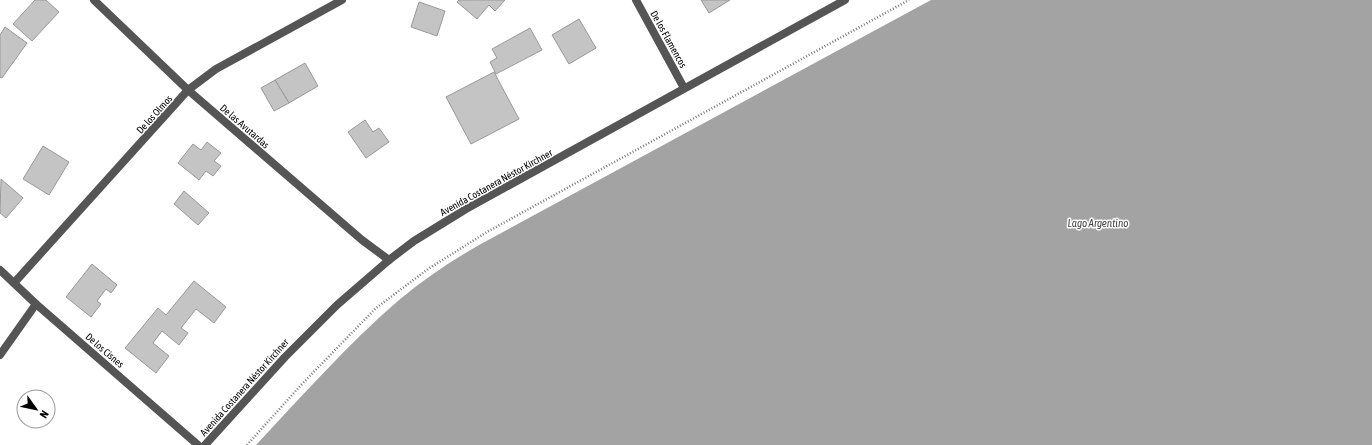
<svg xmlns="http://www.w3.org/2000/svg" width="1372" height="445" font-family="'Asap Condensed',sans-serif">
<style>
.water{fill:#a3a3a3}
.building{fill:#c4c4c4;stroke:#999}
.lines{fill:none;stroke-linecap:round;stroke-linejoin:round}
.path{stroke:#777;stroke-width:2.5;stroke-dasharray:1 2;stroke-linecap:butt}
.service{stroke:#555;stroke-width:8}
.minor{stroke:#555;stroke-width:8}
.tertiary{stroke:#555;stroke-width:8}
.labels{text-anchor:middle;stroke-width:3;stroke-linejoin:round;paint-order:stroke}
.street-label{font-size:10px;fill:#000;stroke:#fff}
.water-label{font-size:11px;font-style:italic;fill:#444;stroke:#fff}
</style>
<rect width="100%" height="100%" fill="#fff"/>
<path class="water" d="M931,0H1372V445H256C302,396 348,344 399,300C424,279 451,261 479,245Z"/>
<g class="building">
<polygon points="35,0 46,0 59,12 32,41 13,24"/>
<polygon points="459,0 505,0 495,11 489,5 477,19 457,2"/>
<polygon points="701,0 730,0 709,13"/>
<polygon points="419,2 445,11 437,36 411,27"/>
<polygon points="579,19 596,48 569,64 552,35"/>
<polygon points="5,27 27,43 2,78 0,77 0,35"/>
<polygon points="530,28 542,50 496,74 490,62 497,58 492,49"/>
<polygon points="305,63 318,86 289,103 275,80"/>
<polygon points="494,72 519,119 471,144 446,97"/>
<polygon points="275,80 289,103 274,111 261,88"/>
<polygon points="365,120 373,132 379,128 389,142 366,158 348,132"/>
<polygon points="207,142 221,153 214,161 221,166 213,176 206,171 199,180 178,163 193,144 201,150"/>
<polygon points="43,146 69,162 49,195 23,179"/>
<polygon points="1,179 23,198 6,218 0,213"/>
<polygon points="184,191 209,213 198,225 174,204"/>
<polygon points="92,264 117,285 111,293 106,289 97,301 101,304 91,317 66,297"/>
<polygon points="194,281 226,307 214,323 196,309 181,328 188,333 179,345 162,331 153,343 169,356 156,373 125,348 158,308 166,315"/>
</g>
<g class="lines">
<polyline class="path" points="247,445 302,384 376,308 428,269 487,232 909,0"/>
<polyline class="service" points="0,355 36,304"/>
<g class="minor">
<polyline points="94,0 188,90 362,240 389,260"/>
<polyline points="636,0 684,88"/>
<polyline points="0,270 36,304 198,445"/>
<polyline points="14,283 188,90 216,69 342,0"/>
</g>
<polyline class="tertiary" points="205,445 285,357 337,305 389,260 414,241 466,209 845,0"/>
</g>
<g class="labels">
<g class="street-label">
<text transform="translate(669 39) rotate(61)" y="4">De los Flamencos</text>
<text transform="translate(154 114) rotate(-48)" y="4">De los Olmos</text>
<text transform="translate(245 126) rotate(41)" y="4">De las Avutardas</text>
<text transform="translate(496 182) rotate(-29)" y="4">Avenida Costanera Néstor Kirchner</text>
<text transform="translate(105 350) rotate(41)" y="4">De los Cisnes</text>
<text transform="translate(244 387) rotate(-48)" y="4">Avenida Costanera Néstor Kirchner</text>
</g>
<g class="water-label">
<text x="1098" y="227">Lago Argentino</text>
</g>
</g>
<g transform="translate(36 409) rotate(123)"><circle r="19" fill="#ffffff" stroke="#999999"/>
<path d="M0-3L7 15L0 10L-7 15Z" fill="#000000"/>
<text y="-6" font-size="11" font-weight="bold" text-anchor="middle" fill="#000000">N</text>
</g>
</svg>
